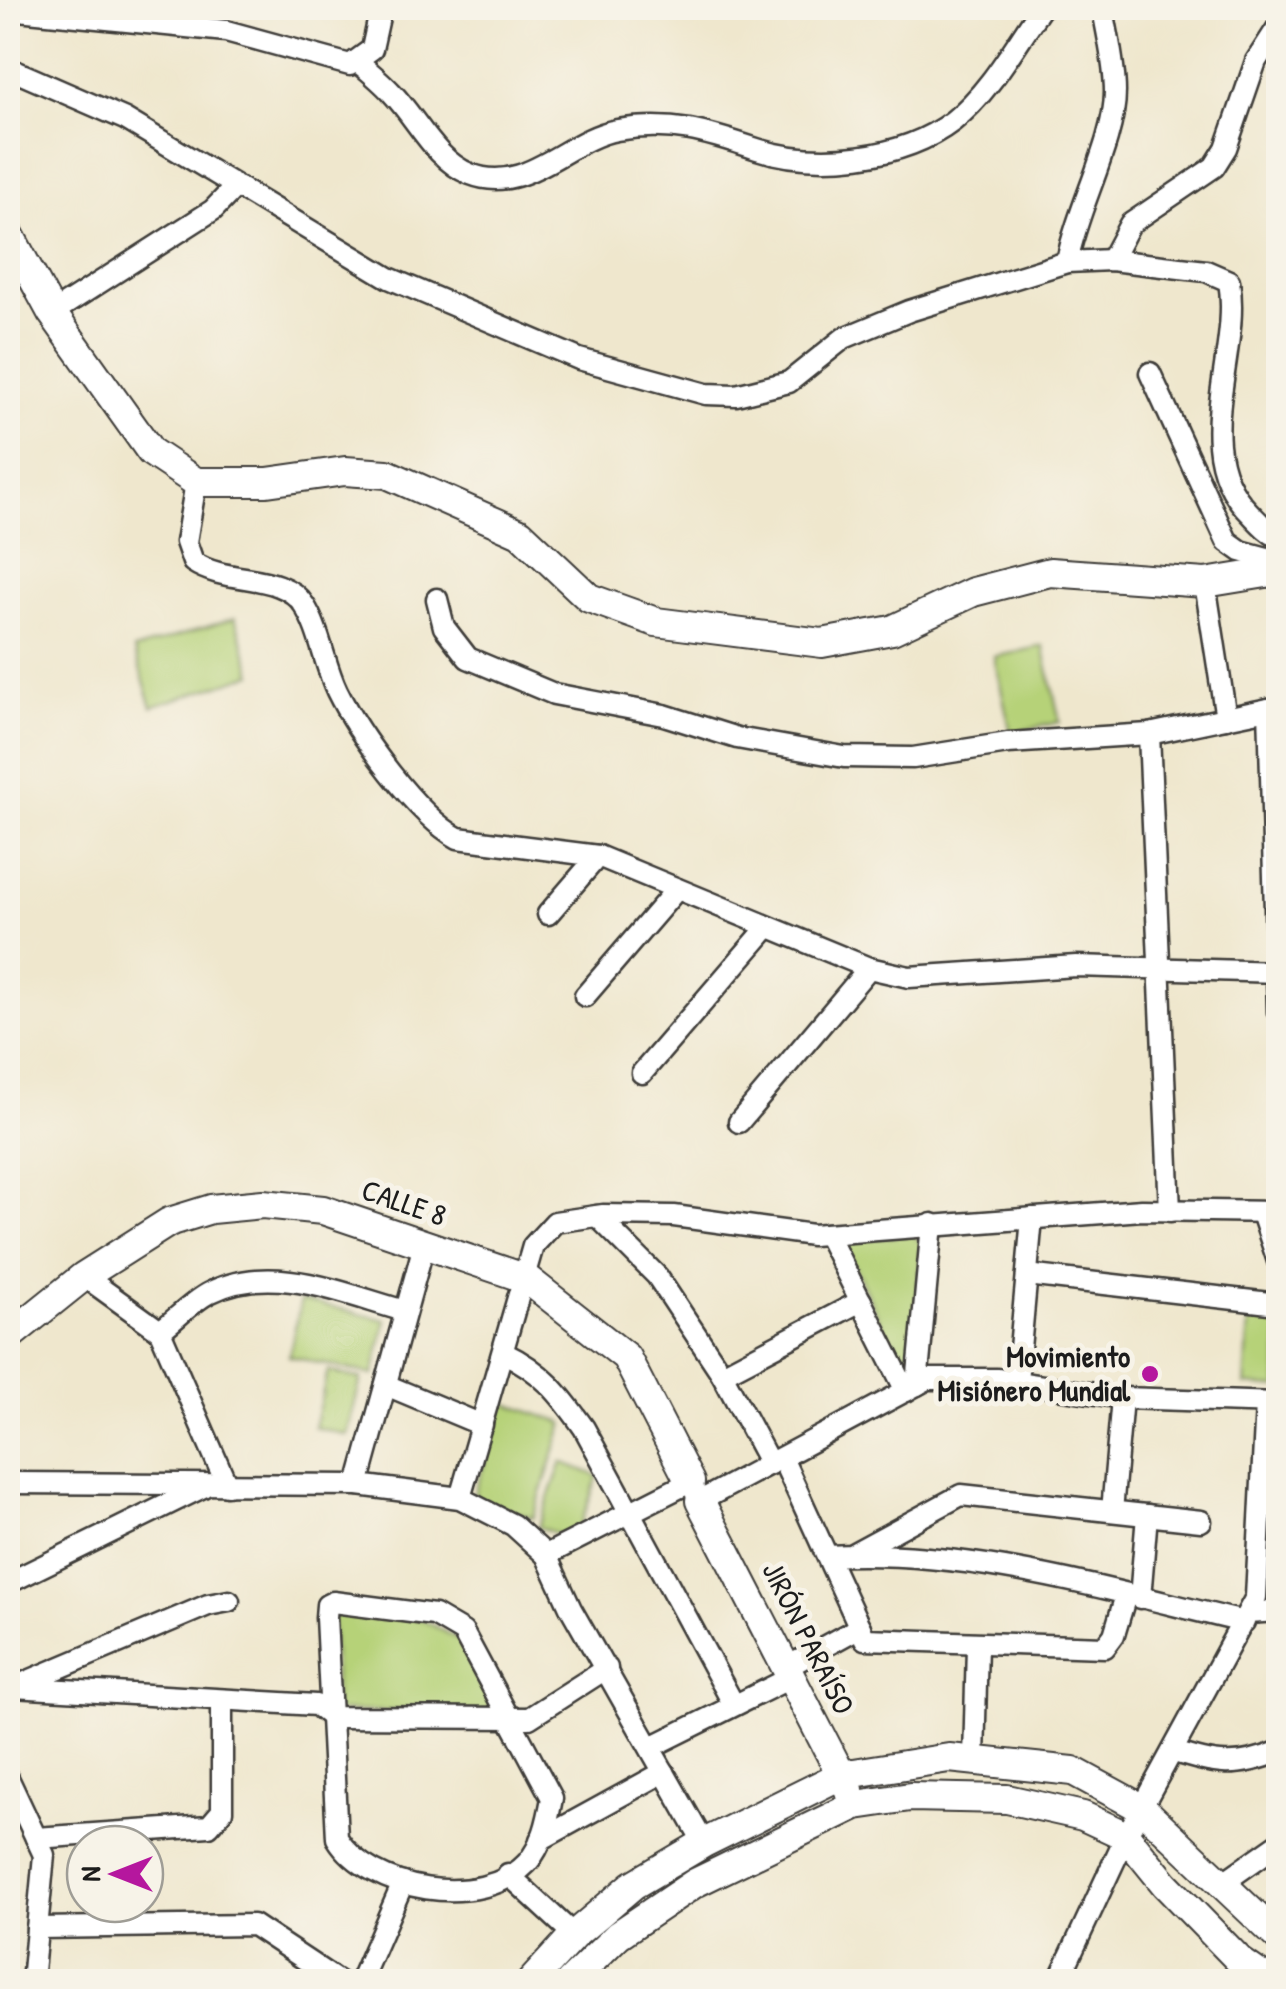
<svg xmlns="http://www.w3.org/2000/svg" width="1286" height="1989" font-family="'Patrick Hand',sans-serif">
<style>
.green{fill:#b6d278;stroke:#69774a;stroke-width:2.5}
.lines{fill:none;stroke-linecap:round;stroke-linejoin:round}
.street-casing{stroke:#3c3a37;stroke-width:25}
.secondary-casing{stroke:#3c3a37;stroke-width:32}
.street{stroke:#fff;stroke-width:20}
.secondary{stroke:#fff;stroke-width:28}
.poi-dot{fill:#b5179e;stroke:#f7f3e8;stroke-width:4}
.labels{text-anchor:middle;stroke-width:10;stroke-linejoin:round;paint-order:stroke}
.street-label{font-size:30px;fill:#1c1c1c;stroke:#f7f3e8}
.poi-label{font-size:30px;font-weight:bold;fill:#1c1c1c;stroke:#f7f3e8;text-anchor:end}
</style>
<rect width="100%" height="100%" fill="#f7f3e8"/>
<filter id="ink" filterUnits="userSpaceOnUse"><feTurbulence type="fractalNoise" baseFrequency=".01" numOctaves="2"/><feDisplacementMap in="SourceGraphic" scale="20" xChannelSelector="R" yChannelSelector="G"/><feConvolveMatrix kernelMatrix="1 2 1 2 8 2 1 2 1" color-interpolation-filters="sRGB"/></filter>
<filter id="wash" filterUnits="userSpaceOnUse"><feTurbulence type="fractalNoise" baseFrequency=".0048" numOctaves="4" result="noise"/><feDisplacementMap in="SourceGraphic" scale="40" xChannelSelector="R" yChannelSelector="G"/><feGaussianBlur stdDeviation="2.25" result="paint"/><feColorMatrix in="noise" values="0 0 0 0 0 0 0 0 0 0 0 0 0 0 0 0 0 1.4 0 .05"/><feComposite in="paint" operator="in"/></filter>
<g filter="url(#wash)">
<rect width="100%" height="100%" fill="#efe7cd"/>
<g class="green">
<polygon points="235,618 253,674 152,707 134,650"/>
<polygon points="1043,646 1060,722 1011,733 994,657"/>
<polygon points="913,1234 922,1244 912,1359 901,1365 845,1247 847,1241"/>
<polygon points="301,1300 386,1320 373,1375 289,1356"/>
<polygon points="1249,1319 1278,1321 1278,1388 1245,1385"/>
<polygon points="328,1371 361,1379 347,1435 314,1427"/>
<polygon points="504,1403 564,1423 533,1518 473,1498"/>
<polygon points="562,1462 598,1476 575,1540 538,1527"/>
<polygon points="339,1609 421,1619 465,1643 492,1704 491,1712 335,1711 332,1616"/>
</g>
</g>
<g filter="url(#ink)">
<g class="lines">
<defs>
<g id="street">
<polyline points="8,9 226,31 350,65 372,49 381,8"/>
<path d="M358,62C370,72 382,82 392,93C417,119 435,160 470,174C526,196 566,139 617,130C672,121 706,132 757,149C817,168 902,160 953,121C990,92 1015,45 1041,8"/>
<path d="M8,68L125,119L389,278L579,359L706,394L736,395L789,382L844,338L909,311L1067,262L1111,260L1206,271L1229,281C1242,355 1186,449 1249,512C1258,521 1267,532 1278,537"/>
<polyline points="1111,260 1130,224 1214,167 1226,148 1256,61 1278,27"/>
<path d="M1067,262C1077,208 1115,141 1115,92C1115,64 1107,34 1103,8"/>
<polyline points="52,313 213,210 235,187"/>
<polyline points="1150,373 1227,541 1241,551 1278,561"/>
<path d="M196,482L186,542L193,562C227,585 282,571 304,605C320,630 324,664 337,691C358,734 417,816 458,838L598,856L869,968L909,977L1076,966L1278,972"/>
<polyline points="1205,583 1226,718"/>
<polyline points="437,599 444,627 468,658 554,694 664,715 737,738 844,757 913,758 1008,743 1149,734 1278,707"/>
<polyline points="1269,709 1278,1012"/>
<polyline points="1149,734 1170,1211"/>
<polyline points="548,914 598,856"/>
<polyline points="585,996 677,889"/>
<polyline points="642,1073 768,927"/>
<polyline points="739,1122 869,968"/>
<polyline points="1262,1213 1278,1261"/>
<polyline points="597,1216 657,1276 722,1374 770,1464"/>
<polyline points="827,1234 906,1391"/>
<polyline points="1027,1275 1278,1304"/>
<path d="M84,1276L160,1331C176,1319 192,1302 209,1293C272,1261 343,1294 405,1311"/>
<polyline points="160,1331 227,1485"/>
<path d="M504,1353C542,1371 560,1394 584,1428L734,1705"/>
<polyline points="722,1374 861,1301"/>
<polyline points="1017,1381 1032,1218"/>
<polyline points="386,1385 482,1425"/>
<polyline points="917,1385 932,1224"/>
<polyline points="782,1458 865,1639 1105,1647 1114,1635 1126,1595"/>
<polyline points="8,1483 358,1485 460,1498 513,1525 546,1555 571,1609 704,1843"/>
<polyline points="358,1485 424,1245"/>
<polyline points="460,1498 533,1246 555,1222 603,1215 674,1216 812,1235 1142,1210 1278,1212"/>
<polyline points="1112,1511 1122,1398"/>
<polyline points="854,1553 961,1495 1201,1521"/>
<polyline points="546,1555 690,1482 700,1501 928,1379 997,1379 1122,1398 1278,1403"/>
<path d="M828,1556C970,1548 1107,1590 1244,1622"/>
<polyline points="8,1583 203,1487"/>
<polyline points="1140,1598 1147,1515"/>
<path d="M333,1602L434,1615L463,1632L552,1798C548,1820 543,1845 527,1863C481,1911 369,1891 337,1838L326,1617L327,1605Z"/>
<polyline points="1248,1613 1278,1611"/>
<polyline points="787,1667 860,1627"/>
<polyline points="19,1685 208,1605 229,1601"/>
<polyline points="13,1687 316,1705 331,1717 529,1718 607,1668"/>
<polyline points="651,1747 792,1677"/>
<path d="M1174,1752C1218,1765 1234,1769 1278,1752"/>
<polyline points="974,1759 977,1645"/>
<polyline points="8,1778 44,1855 32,1982"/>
<polyline points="36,1838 209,1826 222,1811 222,1700"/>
<polyline points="540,1840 664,1772"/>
<polyline points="508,1874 574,1935"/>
<polyline points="1221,1884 1278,1844"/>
<polyline points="37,1928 253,1925 339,1982"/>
<polyline points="360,1982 403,1883"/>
<polyline points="1058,1982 1126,1836 1256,1597 1266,1404"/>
</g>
<g id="secondary">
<polyline points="8,232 52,313 151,452 196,482 267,482 345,471 387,474 520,533 589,598 656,622 822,643 892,630 973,592 1050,572 1205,583 1278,571"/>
<polyline points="8,1337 84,1276 169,1222 211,1209 263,1204 323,1210 527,1279 626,1357 690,1482"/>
<polyline points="700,1501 849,1790"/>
<polyline points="531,1982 574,1935 633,1885 704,1843 841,1775 949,1758 1073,1771 1143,1809 1278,1937"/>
<polyline points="570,1982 618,1935 695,1883 856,1805 910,1797 1007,1799 1083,1816 1126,1836 1165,1884 1241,1962 1270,1982"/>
</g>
</defs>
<use href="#street" class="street-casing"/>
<use href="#secondary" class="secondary-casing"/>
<use href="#street" class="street"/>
<use href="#secondary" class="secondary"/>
</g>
</g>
<circle class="poi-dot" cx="1150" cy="1374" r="10"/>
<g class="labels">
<g class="street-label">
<text transform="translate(404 1203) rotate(19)" y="10">CALLE 8</text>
<text transform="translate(808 1638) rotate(63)" y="10">JIRÓN PARAÍSO</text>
</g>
<g class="poi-label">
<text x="1130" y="1367">Movimiento<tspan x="1130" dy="34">Misiónero Mundial</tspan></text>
</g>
</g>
<rect width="1286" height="1989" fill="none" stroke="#f7f3e8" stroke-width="40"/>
<g transform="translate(115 1874) rotate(270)"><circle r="48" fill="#f7f3e8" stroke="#9f9d96" stroke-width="2.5"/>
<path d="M0-8L18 38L0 25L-18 38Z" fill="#b5179e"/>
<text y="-15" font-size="28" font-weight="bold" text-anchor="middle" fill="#1c1c1c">N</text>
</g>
</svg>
